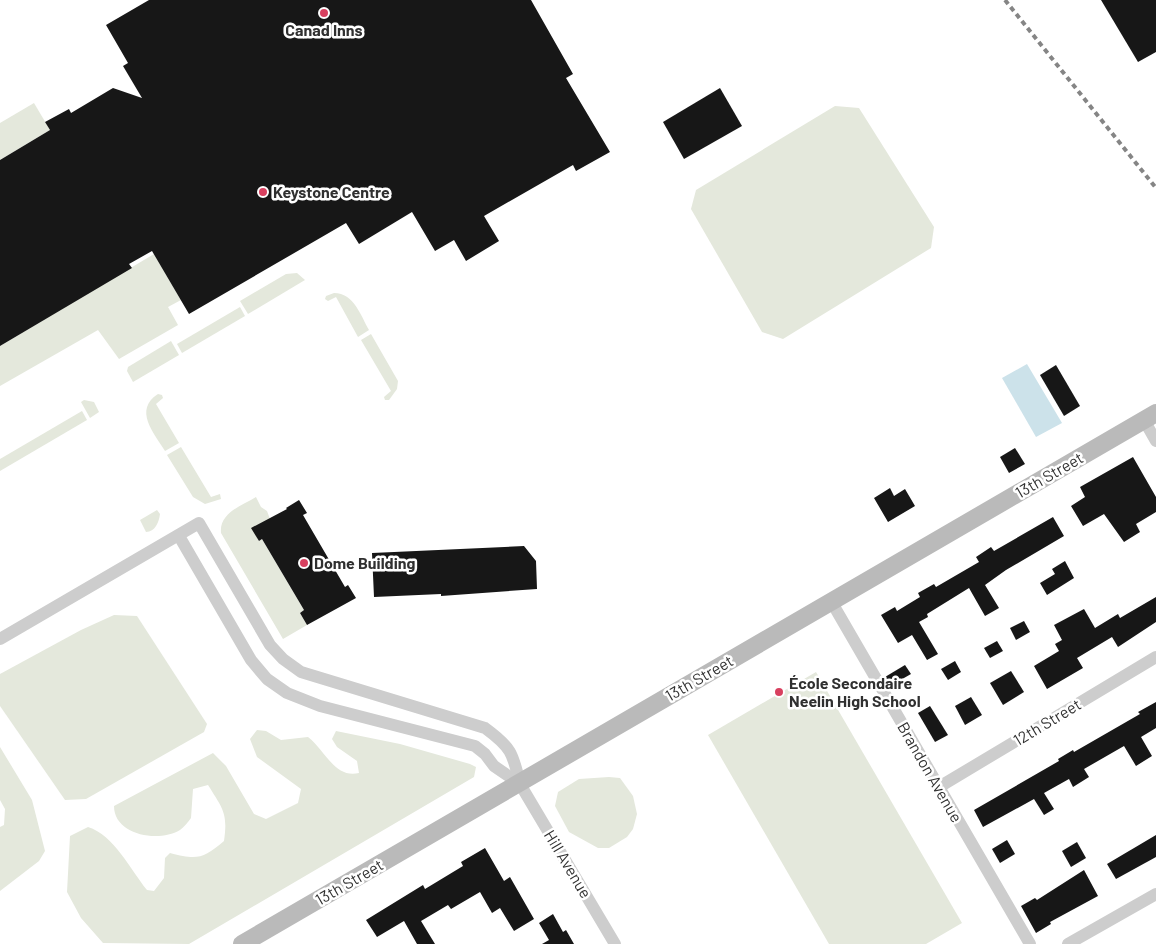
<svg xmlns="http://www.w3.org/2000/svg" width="1156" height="944" font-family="Barlow,sans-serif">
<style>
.green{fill:#e4e8dc}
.water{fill:#cce2ea}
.building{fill:#171717}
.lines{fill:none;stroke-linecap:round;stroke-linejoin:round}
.street{stroke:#cdcdcd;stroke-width:12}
.secondary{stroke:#bababa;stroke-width:18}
.rail{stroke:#858585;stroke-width:4;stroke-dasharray:5 4;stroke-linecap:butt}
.poi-dot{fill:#d8405f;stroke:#fff;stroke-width:2}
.labels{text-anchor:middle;stroke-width:5;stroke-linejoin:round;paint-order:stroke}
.poi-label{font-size:16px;font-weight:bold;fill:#303030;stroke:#fff;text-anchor:start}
.street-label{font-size:16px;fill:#303030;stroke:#fff}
</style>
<rect width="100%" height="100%" fill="#fff"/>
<g class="green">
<polygon points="34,103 50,130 0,160 0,123"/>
<polygon points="835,106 859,108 934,227 931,248 783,339 762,332 691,209 696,190"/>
<polygon points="154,254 181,300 168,307 178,325 119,359 98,330 0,386 0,346"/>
<polygon points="297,273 305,280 248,314 240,301 286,274"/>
<path d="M334,293C354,293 361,316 369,330L358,337L336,297L328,301L325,299L326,296Z"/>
<polygon points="240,307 245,316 182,353 177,344"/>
<polygon points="371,334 398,381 397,389 389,400 385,400 384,397 391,391 361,340"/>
<polygon points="171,341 179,355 133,382 127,371 128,367"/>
<path d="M158,394L162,395L163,398L156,404L179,443L165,451C154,433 133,410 158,394Z"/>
<polygon points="84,400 94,402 99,412 90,418 81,402"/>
<polygon points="82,411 87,420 0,471 0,459"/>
<polygon points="181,447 211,497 220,494 221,499 205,504 193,497 167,455"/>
<path d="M256,497L261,507L267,511L270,519L252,528L259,541L262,539L304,610L300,613L307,625L283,639L221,533C219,513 241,506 256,497Z"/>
<path d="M157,510L160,514C159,522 155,532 146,532L140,520Z"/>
<polygon points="114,615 137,616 207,724 204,732 86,799 65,800 0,706 0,674 81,630"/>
<polygon points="816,672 962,923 926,944 829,944 708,735"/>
<path d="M257,730L266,731L281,740L308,737C325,750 335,779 359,773L357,761L337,747L332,739L336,731L400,744L470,764L476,767L474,777L189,944L103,943L81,918L67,892L70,836L88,827C114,835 130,869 147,890L154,891L164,878L165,858L170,853C197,860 203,859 224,841C228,813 223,809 208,785L193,789L191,818C188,822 184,827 180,830C158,843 114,835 114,806L213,753L226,766L254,814L266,819L298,803L301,789L257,757L250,739Z"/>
<polygon points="0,747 32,800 45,851 39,861 0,891 0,827 4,825 5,809 0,800"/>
<polygon points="609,777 620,778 633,796 637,814 633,829 627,837 609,848 598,848 569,832 555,806 558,792 579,779"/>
</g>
<polygon class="water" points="1027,364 1062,423 1036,437 1002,378"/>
<g class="building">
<polygon points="149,0 531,0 573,74 566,78 610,152 576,171 573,165 484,216 499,241 466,261 454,240 435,251 412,212 359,244 346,223 189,314 152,251 129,264 132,268 0,346 0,160 50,130 45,122 69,109 71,113 113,88 142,98 123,66 128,63 106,25"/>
<polygon points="1101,0 1156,0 1156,52 1138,62"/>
<polygon points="720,88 742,126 684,159 663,122"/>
<polygon points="1056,365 1080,406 1064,416 1040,375"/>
<polygon points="1015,448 1025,464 1009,473 1000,457"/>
<polygon points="1133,457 1156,497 1156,512 1136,524 1140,532 1124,542 1104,514 1083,526 1071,506 1085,497 1080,487"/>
<polygon points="890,488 894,496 905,489 915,506 888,522 874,498"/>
<polygon points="299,500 307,513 303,515 345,587 348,585 356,598 307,625 300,613 304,610 262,539 259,541 251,528 287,509 286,508"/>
<polygon points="1053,517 1064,536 1006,570 985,585 999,608 985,616 969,588 927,614 928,617 919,622 938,654 927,660 912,635 898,643 881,615 895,607 897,611 920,597 918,593 934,584 936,587 979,562 976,557 991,547 994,551"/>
<polygon points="524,546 536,561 537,589 441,596 441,594 374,597 372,553"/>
<polygon points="1065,561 1074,578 1047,595 1040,583 1055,574 1052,569"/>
<polygon points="1156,597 1156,622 1118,647 1112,637 1077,658 1083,668 1047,689 1034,666 1059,651 1055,644 1062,640 1054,625 1084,609 1095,628 1118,614 1120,618"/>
<polygon points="1024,621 1030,632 1016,640 1010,628"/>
<polygon points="997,641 1003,651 990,658 984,648"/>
<polygon points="955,661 961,672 948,680 941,669"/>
<polygon points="905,665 911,674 890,686 885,677"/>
<polygon points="1011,671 1024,692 1003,705 990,683"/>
<polygon points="971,697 982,715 965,725 955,706"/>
<polygon points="1156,702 1156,728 1141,737 1152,756 1136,766 1124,746 1084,769 1089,777 1073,787 1069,779 1044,793 1054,809 1044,815 1034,799 983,827 974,810 1059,761 1058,759 1073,750 1074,752 1140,714 1138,712"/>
<polygon points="930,706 948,735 935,742 918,713"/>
<polygon points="1156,835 1156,857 1116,879 1107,864"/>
<polygon points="1007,840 1015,854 1000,863 992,849"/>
<polygon points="1077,842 1086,858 1071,867 1062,851"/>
<polygon points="485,848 504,881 510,877 534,919 514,931 500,908 492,913 480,892 451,909 448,905 421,921 435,944 417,944 404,921 377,937 366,920 423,885 425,889 463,866 461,862"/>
<polygon points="1084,870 1098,896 1050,922 1051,924 1036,933 1021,906 1035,898 1037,900"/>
<polygon points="553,914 563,932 566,930 574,944 542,944 549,940 539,923"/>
</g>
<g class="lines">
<g class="street">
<polyline points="1144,420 1156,441"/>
<polyline points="179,536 251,660 267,679 287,693 320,706 475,746 485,754 494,766 520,784"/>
<polyline points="831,601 1030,944"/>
<path d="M0,639L199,523L270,645L283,659L301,672L485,728C511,747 513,753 520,784L615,944"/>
<polyline points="939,787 1156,657"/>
<polyline points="1068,944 1156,894"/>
</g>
<polyline class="secondary" points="242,944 1156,413"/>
<polyline class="rail" points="1005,0 1156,188"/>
</g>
<g class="poi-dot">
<circle cx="324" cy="13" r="5"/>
<circle cx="263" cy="192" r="5"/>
<circle cx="304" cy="563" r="5"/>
<circle cx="779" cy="692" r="5"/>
</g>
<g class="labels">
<g class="poi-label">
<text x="324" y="36" text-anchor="middle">Canad Inns</text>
<text x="273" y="198">Keystone Centre</text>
<text x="314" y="569">Dome Building</text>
<text x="789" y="689">École Secondaire<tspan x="789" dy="18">Neelin High School</tspan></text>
</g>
<g class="street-label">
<text transform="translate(1049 475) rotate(-30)" y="6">13th Street</text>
<text transform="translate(699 678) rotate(-30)" y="6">13th Street</text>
<text transform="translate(1047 722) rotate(-31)" y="6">12th Street</text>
<text transform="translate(930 772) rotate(60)" y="6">Brandon Avenue</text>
<text transform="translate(568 864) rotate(59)" y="6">Hill Avenue</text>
<text transform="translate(349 882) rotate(-30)" y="6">13th Street</text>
</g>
</g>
</svg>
